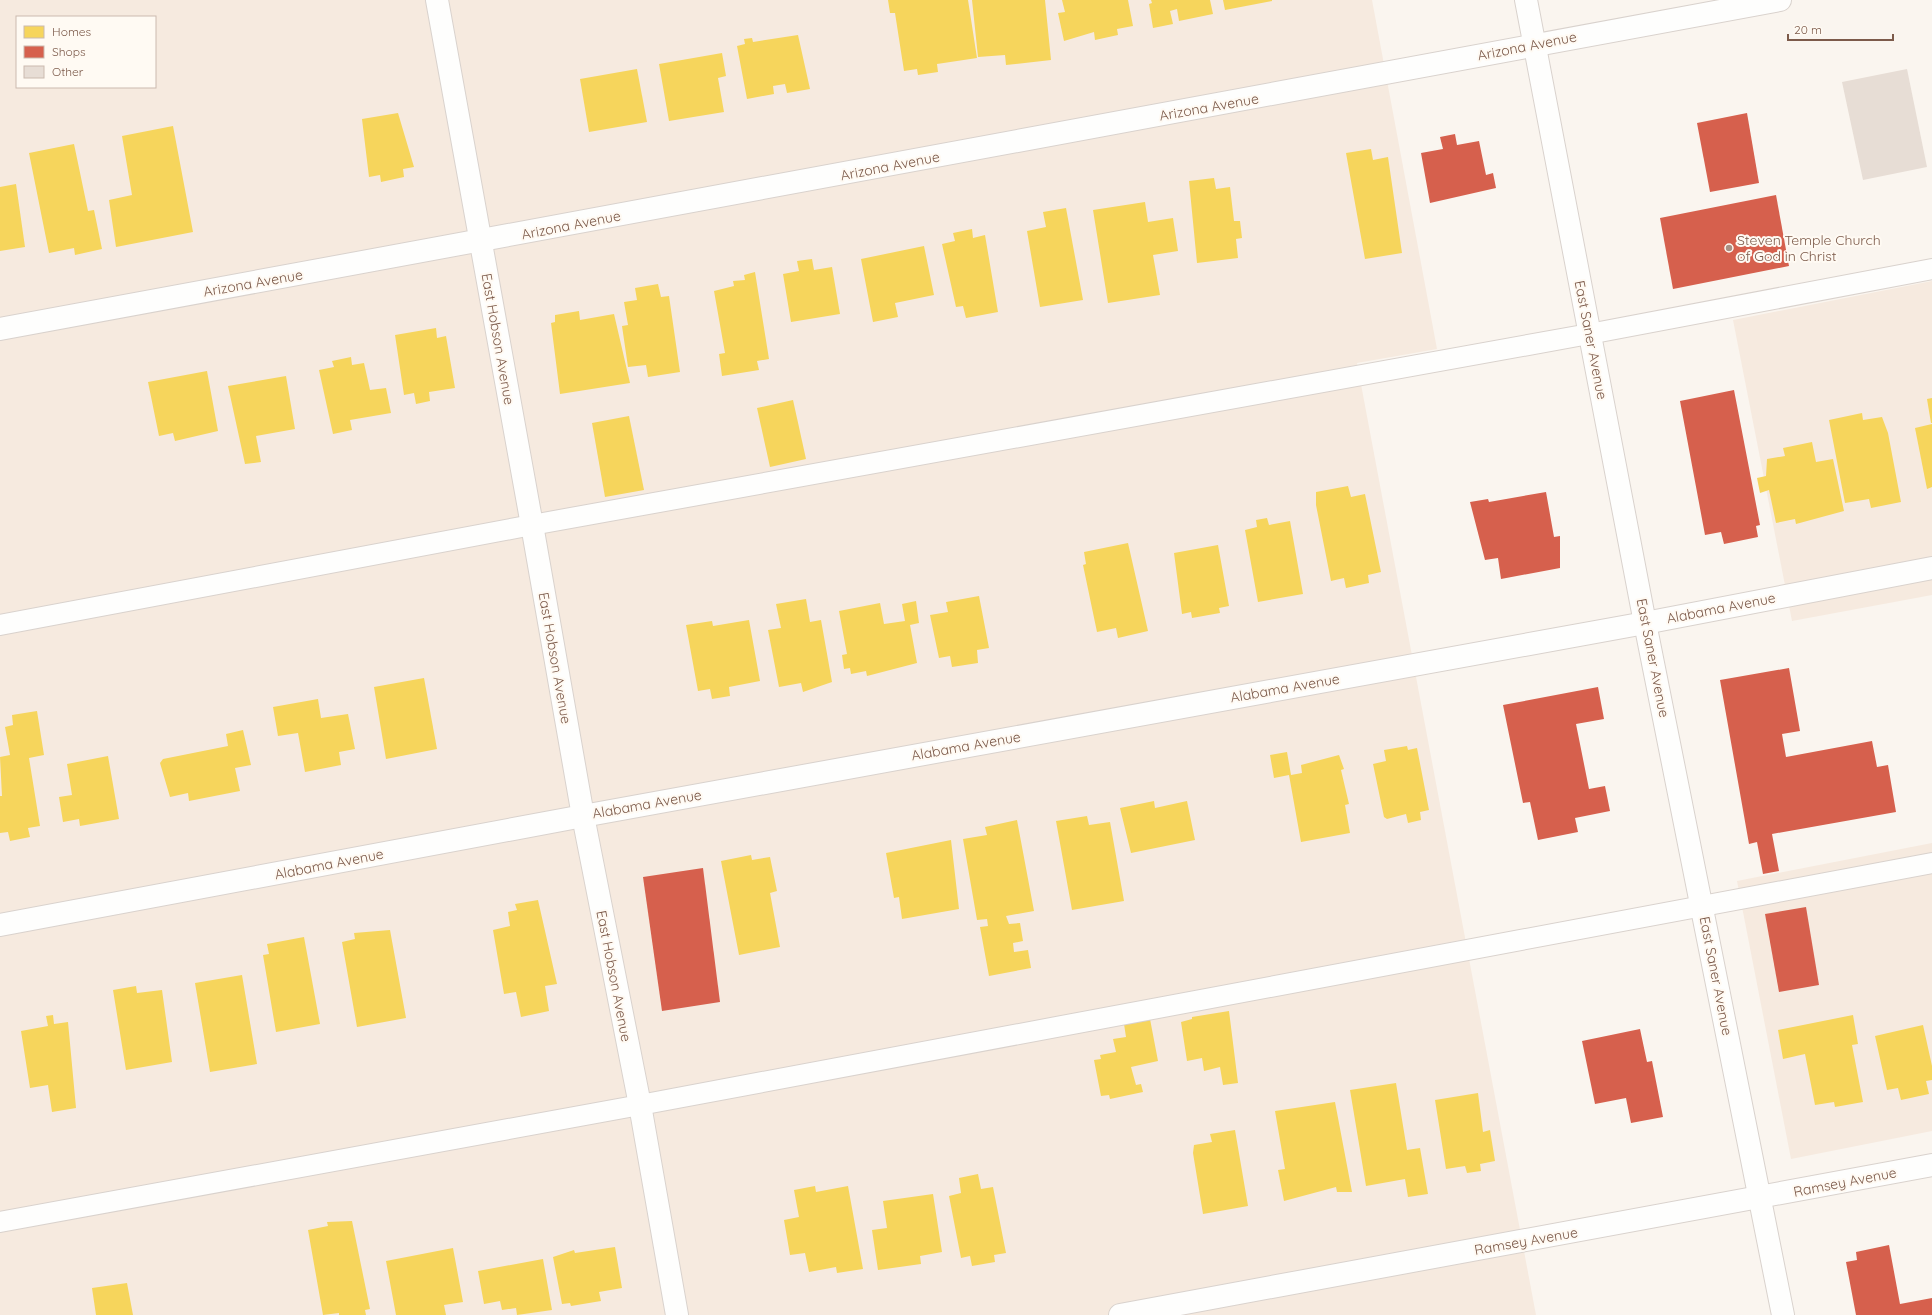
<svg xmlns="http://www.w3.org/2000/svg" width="1932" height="1315" font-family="Quicksand,sans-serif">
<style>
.residential{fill:#f6eadf;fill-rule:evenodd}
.homes{fill:#f6d55c}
.shops{fill:#d6604d}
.building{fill:#e7ddd5}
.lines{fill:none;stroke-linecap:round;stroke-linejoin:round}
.service-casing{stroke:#d9d2cd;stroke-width:22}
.minor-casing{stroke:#d9d2cd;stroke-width:24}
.tertiary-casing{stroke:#d9d2cd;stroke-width:24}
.service{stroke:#fefefd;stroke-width:20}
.minor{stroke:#fefefd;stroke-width:22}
.tertiary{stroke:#fefefd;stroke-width:22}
.poi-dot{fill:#a89084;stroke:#fffaf3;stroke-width:1.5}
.labels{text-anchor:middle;stroke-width:4;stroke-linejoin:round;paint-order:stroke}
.street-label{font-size:14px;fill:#7c5a4a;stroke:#fffaf3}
.poi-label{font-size:14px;fill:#7c5a4a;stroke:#fffaf3;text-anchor:start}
</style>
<rect width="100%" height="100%" fill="#faf5ef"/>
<g class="residential">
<path d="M0,0H1372L1437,349L1357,363L1536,1315H0ZM17,17H155V87H17Z"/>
<polygon points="1932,281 1932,595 1792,621 1733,320"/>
<polygon points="1932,843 1932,1131 1791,1159 1737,881"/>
</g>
<g class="homes">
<polygon points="888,0 968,0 977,58 937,64 938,72 918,75 917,69 904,71 895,13 890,13"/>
<polygon points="972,0 1045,0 1051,60 1006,65 1005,55 978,57"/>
<polygon points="1062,0 1128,0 1133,26 1117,29 1118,35 1095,40 1094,32 1064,41 1058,13 1065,12"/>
<polygon points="1151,0 1210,0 1213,14 1179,21 1177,9 1170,11 1173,24 1153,28 1149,4 1152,3"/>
<polygon points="1223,0 1272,0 1272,1 1225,10"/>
<polygon points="798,35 810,89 787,93 785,84 773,86 774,94 747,99 737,46 745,44 744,39 752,38 753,42"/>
<polygon points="722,53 726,76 718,78 724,112 669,121 659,64"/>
<polygon points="637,69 647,122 589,132 580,79"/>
<polygon points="398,113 414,167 403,169 404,177 381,182 380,175 369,177 362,119"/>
<polygon points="173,126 193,232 116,247 109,200 132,195 122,136"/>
<polygon points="74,144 88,211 94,210 102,249 75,255 74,248 49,253 29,153"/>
<polygon points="1371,149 1373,160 1388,157 1402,253 1365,259 1346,153"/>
<polygon points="1214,178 1216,189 1230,187 1234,221 1240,221 1242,238 1236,239 1238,258 1197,263 1189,181"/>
<polygon points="16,184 25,247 0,251 0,187"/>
<polygon points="1145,202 1148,222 1173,218 1178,251 1153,255 1160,295 1108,303 1093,210"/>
<polygon points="1066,208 1083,300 1040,307 1027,231 1046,227 1043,212"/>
<polygon points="972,229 973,238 985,235 998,312 966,318 963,306 956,307 942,244 955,241 953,233"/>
<polygon points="924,246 934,295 895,303 898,317 873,322 861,259"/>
<polygon points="812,259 814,270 832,267 840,314 791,322 783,274 799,271 797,261"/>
<polygon points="755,272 769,359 757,361 759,370 722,376 719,354 725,353 714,291 734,286 733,281 745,280 744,275"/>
<polygon points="658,284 661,297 669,296 680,372 648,377 646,365 628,367 622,326 628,325 624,302 637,300 635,288"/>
<polygon points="579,311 580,320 614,314 630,383 560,394 551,323 555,322 555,315"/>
<polygon points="436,328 437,338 446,336 455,388 429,392 430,401 416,404 414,393 404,395 395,335"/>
<polygon points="351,357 352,365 364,363 370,390 386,388 391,413 350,420 352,430 333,434 319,370 334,367 332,361"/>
<polygon points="207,371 218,431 175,441 173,433 159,436 148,382"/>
<polygon points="286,376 295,429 256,436 261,462 245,464 228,386"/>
<polygon points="1932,398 1932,423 1931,423 1927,399"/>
<polygon points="793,400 806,459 770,467 757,408"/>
<polygon points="1862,413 1863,420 1882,417 1888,433 1901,502 1871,508 1869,499 1845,503 1829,420"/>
<polygon points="629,416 644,490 605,497 592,423"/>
<polygon points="1932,424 1932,487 1927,489 1915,428"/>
<polygon points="1812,442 1816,462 1833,459 1844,511 1796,524 1795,519 1776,523 1769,490 1760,493 1757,478 1766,476 1767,459 1785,456 1783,448"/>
<polygon points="1348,486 1351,497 1365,494 1381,572 1368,575 1369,583 1346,588 1344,578 1331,581 1316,505 1316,492"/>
<polygon points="1267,518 1269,525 1290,521 1303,594 1258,602 1245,530 1257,527 1256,520"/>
<polygon points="1128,543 1148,631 1118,638 1116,628 1097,632 1083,565 1086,564 1084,552"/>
<polygon points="1218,545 1229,606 1219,608 1220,613 1192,618 1191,612 1182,614 1174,553"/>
<polygon points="979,596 989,648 977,650 978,663 952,667 950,656 939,658 930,615 948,612 946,602"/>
<polygon points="806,599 810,622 821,620 832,682 803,692 801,683 779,687 768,630 781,628 776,604"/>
<polygon points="916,601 919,623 910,625 917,663 867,676 866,671 851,674 850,668 844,669 842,655 847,654 839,611 880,603 884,624 905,621 902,604"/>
<polygon points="749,620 760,681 729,687 730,696 712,699 710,689 698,691 686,625 712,621 713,626"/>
<polygon points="424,678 437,749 386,759 374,687"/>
<polygon points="318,699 321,718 348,714 355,749 339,752 341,765 305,772 298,733 278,736 273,707"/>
<polygon points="37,711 44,755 29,758 40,826 28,828 30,837 10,841 8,832 0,833 0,796 2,796 0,757 10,755 5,727 13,725 12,715"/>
<polygon points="243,730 251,765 235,768 240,791 189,801 188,793 170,797 160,763 163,759 228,746 226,734"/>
<polygon points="1407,746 1408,750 1417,748 1429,810 1420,812 1421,820 1408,823 1406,814 1387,819 1384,817 1373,764 1386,761 1384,750"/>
<polygon points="1287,752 1291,775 1302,773 1301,765 1339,755 1344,769 1341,770 1349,804 1345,805 1350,833 1301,842 1289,775 1274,778 1270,755"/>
<polygon points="108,756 119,819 80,826 79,819 63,822 59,797 72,795 67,764"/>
<polygon points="1154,801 1155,808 1187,801 1195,840 1131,853 1120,808"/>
<polygon points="1087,816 1089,825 1110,822 1124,901 1072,910 1056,821"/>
<polygon points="1017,820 1034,911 1006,916 1009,924 1020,923 1023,941 1013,943 1014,952 1028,950 1031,968 989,976 980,927 988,926 987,919 977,920 963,839 987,835 985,827"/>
<polygon points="951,840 959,909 902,919 899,897 894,898 886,853"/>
<polygon points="751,855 752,860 770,857 777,891 770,893 780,947 739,955 721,861"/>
<polygon points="538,900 557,984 545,986 549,1011 521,1017 516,992 504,994 493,930 510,926 508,912 517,910 515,904"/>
<polygon points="390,930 406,1018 357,1027 342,942 355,939 354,933"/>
<polygon points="304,937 320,1024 276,1032 263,955 269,954 267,944"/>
<polygon points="242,975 257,1064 210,1072 195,983"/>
<polygon points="136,986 137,993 162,990 172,1062 126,1070 113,990"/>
<polygon points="1229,1011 1238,1083 1223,1085 1220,1067 1204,1071 1202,1058 1187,1061 1181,1022 1192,1019 1192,1017"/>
<polygon points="53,1015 54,1024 68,1022 76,1108 52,1112 48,1085 30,1088 21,1031 48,1026 46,1016"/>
<polygon points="1853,1015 1858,1044 1852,1045 1863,1102 1835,1107 1834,1102 1815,1105 1805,1054 1783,1059 1778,1030"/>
<polygon points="1150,1019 1158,1061 1131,1067 1136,1085 1141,1084 1143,1092 1110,1099 1109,1095 1101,1096 1094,1060 1101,1059 1100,1055 1116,1052 1113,1039 1126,1037 1124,1024"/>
<polygon points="1923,1025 1932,1066 1932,1080 1926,1081 1929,1094 1901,1100 1898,1088 1887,1090 1875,1036"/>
<polygon points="1396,1083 1407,1150 1420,1148 1428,1194 1408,1197 1405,1179 1366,1186 1350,1090"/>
<polygon points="1478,1093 1483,1132 1490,1130 1495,1161 1480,1164 1481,1171 1467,1173 1465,1166 1446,1169 1435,1100"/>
<polygon points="1335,1102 1352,1192 1337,1192 1336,1187 1284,1201 1278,1170 1285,1169 1275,1111"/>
<polygon points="1235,1130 1248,1206 1203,1214 1193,1153 1194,1145 1212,1142 1210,1134"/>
<polygon points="978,1174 981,1189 993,1187 1006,1253 994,1255 995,1262 972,1266 970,1256 961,1258 949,1196 961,1193 959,1178"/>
<polygon points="815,1186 816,1192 848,1186 863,1269 837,1273 836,1267 809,1272 805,1253 790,1255 784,1220 799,1217 794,1190"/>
<polygon points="933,1194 942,1252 920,1256 921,1264 878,1270 872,1230 887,1228 883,1201"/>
<polygon points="352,1221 370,1309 365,1310 366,1315 339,1315 339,1313 323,1315 308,1230 328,1226 327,1222"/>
<polygon points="615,1247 622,1288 599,1292 601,1301 571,1306 570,1303 562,1304 553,1257 574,1250 575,1253"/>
<polygon points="453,1248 463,1302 444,1305 446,1315 396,1315 386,1261"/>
<polygon points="543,1259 552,1310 517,1315 516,1308 502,1310 500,1301 484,1304 478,1271"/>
<polygon points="127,1283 133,1315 96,1315 92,1288"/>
</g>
<g class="shops">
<polygon points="1747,113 1759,183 1710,192 1697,123"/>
<polygon points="1455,134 1457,145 1479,141 1486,175 1493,173 1496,188 1430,203 1421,153 1443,149 1440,137"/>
<polygon points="1776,195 1789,266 1673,289 1660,218"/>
<polygon points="1734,390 1760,525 1756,526 1758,537 1724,544 1721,532 1705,535 1680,401"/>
<polygon points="1546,492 1554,537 1560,536 1560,568 1501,579 1498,558 1485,560 1470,502 1488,499 1489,502"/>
<polygon points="1789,668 1800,731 1782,734 1786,757 1872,741 1877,767 1888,765 1896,812 1772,834 1779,871 1763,874 1757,842 1749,844 1720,680"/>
<polygon points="1598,687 1604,719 1576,724 1589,789 1605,786 1610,811 1575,818 1578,832 1538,840 1530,802 1523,803 1503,705"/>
<polygon points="703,868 720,1002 662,1011 643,877"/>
<polygon points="1806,907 1819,985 1779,992 1765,914"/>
<polygon points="1640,1029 1647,1062 1652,1061 1663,1117 1631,1123 1626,1098 1595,1104 1582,1041"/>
<polygon points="1889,1245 1900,1304 1932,1298 1932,1315 1856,1315 1846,1262 1857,1260 1856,1252"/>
</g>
<polygon class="building" points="1907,69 1927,167 1863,180 1842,82"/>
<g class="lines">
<defs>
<g id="service">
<polyline points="0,625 532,525 1589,334 1932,269"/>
<polyline points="0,1222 640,1105 1932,863"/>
</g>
<g id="minor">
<polyline points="437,0 532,525 583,816 640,1105 677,1315"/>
<polyline points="0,329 1780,0"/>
<polyline points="0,925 583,816 1645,623 1932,568"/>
<polyline points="1120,1315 1932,1165"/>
</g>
<polyline id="tertiary" points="1526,0 1645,623 1783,1315"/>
</defs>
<use href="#service" class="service-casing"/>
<use href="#minor" class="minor-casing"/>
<use href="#tertiary" class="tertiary-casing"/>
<use href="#service" class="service"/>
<use href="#minor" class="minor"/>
<use href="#tertiary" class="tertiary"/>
</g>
<circle class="poi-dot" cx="1729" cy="248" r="4"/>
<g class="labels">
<g class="street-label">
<text transform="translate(1527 46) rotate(-11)" y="5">Arizona Avenue</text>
<text transform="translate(1209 107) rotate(-10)" y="5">Arizona Avenue</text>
<text transform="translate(890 166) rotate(-11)" y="5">Arizona Avenue</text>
<text transform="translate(571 225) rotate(-11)" y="5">Arizona Avenue</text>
<text transform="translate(253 283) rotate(-10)" y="5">Arizona Avenue</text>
<text transform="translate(498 339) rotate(80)" y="5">East Hobson Avenue</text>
<text transform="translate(1591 340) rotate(79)" y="5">East Saner Avenue</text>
<text transform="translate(1721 608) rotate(-11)" y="5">Alabama Avenue</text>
<text transform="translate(555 658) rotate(80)" y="5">East Hobson Avenue</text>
<text transform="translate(1653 658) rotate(79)" y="5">East Saner Avenue</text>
<text transform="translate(1285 688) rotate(-10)" y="5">Alabama Avenue</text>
<text transform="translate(966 746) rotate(-10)" y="5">Alabama Avenue</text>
<text transform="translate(647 804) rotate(-10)" y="5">Alabama Avenue</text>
<text transform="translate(329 864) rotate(-11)" y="5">Alabama Avenue</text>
<text transform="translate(614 976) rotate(79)" y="5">East Hobson Avenue</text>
<text transform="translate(1716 976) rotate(79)" y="5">East Saner Avenue</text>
<text transform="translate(1845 1182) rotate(-11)" y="5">Ramsey Avenue</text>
<text transform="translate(1526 1241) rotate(-10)" y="5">Ramsey Avenue</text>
</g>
<g class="poi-label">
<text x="1737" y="245">Steven Temple Church<tspan x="1737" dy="16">of God in Christ</tspan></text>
</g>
</g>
<rect x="16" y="16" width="140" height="72" fill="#fffaf3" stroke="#cbbaaf"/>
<rect x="24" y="26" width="20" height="12" fill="#f6d55c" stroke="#cbbaaf"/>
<text x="52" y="36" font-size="12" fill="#7c5a4a">Homes</text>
<rect x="24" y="46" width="20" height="12" fill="#d6604d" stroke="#cbbaaf"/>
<text x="52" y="56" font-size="12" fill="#7c5a4a">Shops</text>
<rect x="24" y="66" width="20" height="12" fill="#e7ddd5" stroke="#cbbaaf"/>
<text x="52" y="76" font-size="12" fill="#7c5a4a">Other</text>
<path d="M1788 34v6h105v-6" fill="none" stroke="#7c5a4a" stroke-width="2"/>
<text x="1794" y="34" font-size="12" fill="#7c5a4a" stroke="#fffaf3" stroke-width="3" paint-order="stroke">20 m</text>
</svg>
